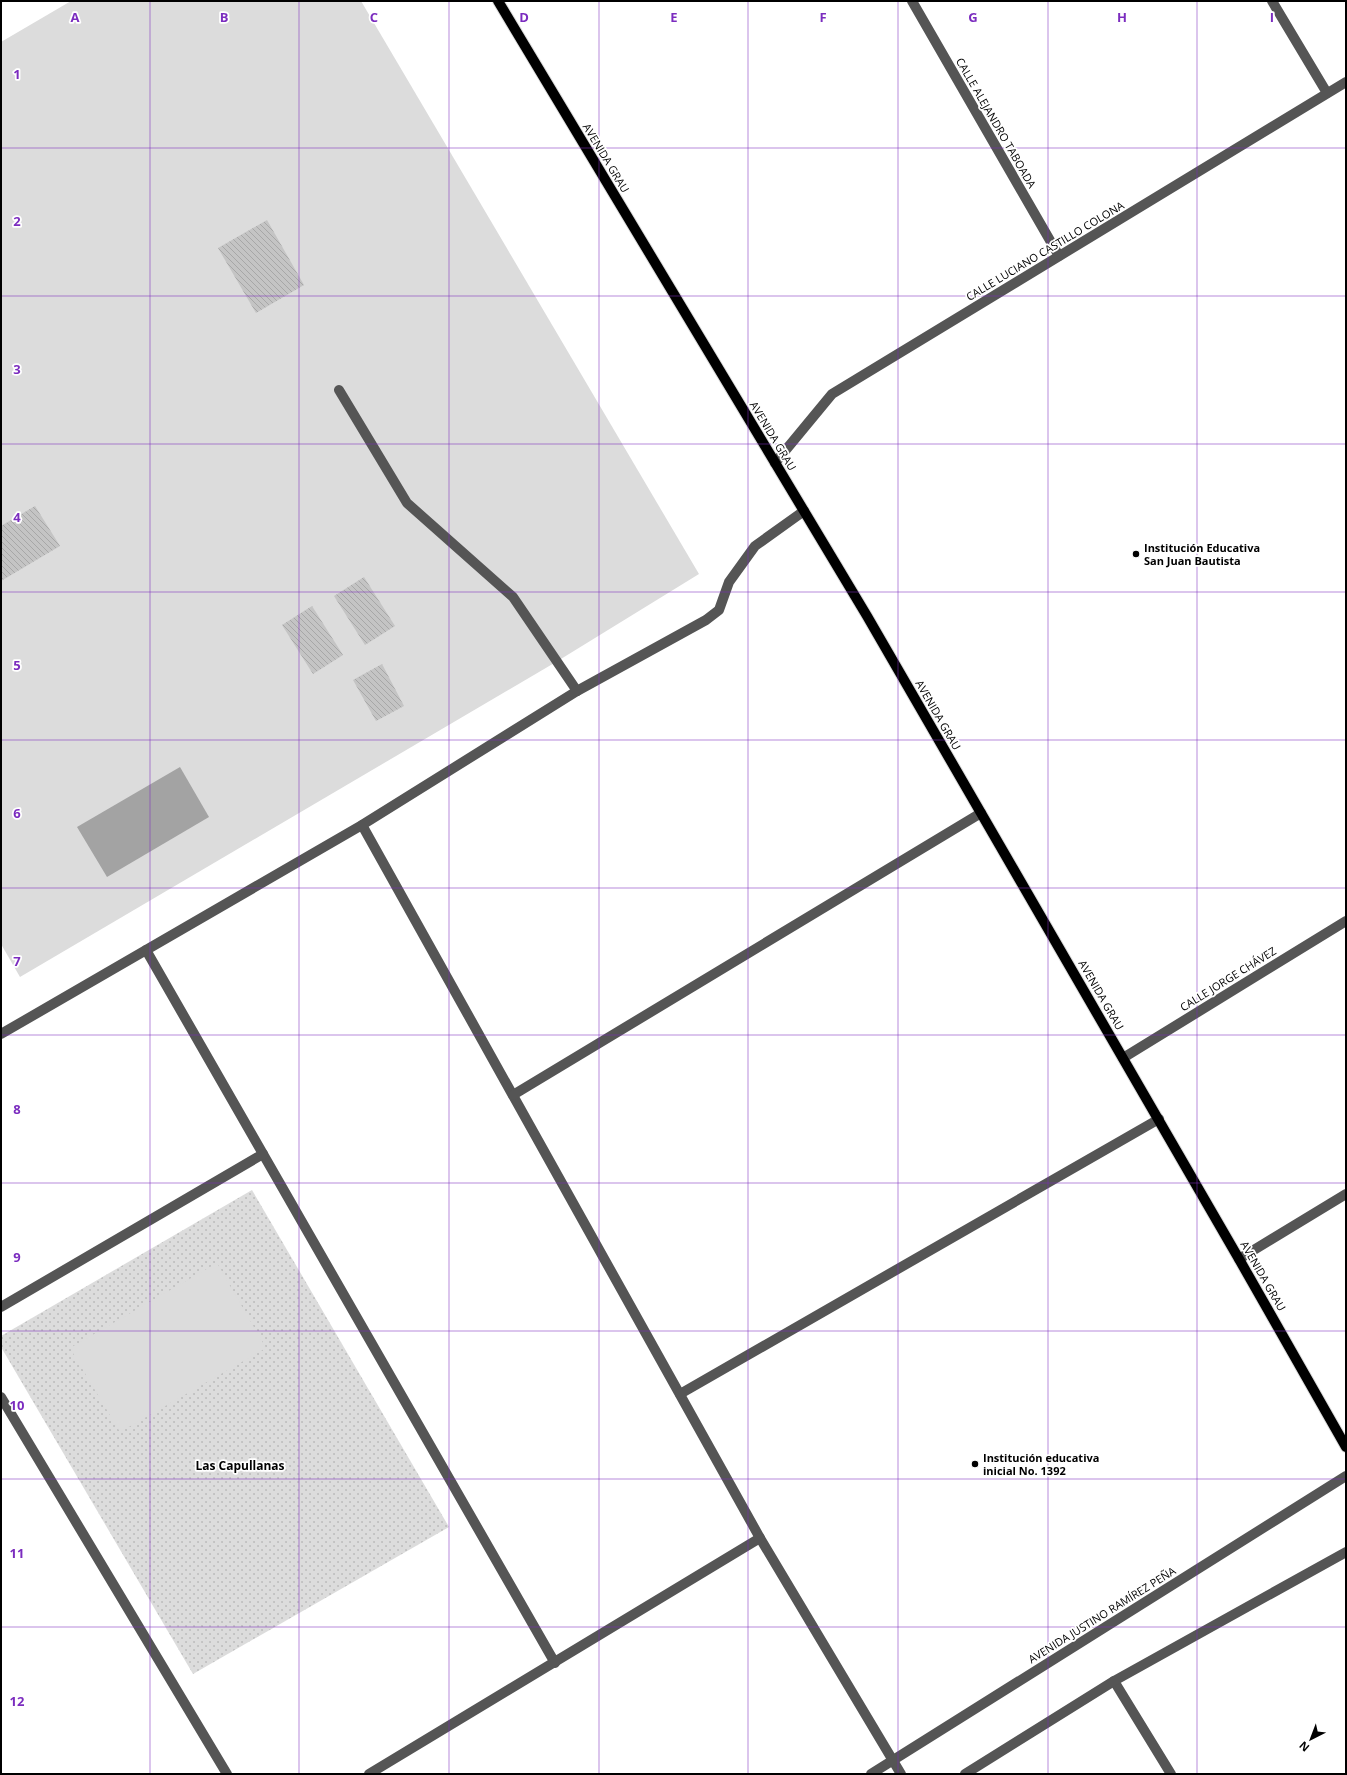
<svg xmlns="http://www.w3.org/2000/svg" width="1347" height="1775" font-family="'Open Sans',sans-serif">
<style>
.grass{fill:url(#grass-dots)}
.pitch{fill:#dcdcdc}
.water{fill:#a3a3a3}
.building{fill:url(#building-back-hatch)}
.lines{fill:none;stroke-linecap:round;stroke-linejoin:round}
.major-casing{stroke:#dbdbdb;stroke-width:12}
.minor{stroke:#555;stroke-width:10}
.major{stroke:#000;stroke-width:10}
.grid{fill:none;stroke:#7b2cbf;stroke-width:1;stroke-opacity:0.55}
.poi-dot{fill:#000;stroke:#fff;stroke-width:1.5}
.labels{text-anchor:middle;stroke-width:3.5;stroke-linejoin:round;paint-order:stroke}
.street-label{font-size:11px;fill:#000;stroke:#fff}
.poi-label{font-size:11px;font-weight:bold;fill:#000;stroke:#fff;text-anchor:start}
.neighbourhood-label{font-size:12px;font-weight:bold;fill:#000;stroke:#fff}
.grid-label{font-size:13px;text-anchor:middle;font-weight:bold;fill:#7b2cbf;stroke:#fff;stroke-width:3.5;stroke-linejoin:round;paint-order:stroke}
</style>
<defs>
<pattern id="grass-dots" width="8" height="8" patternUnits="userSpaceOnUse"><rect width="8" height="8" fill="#dcdcdc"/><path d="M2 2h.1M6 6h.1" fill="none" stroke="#bbb" stroke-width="1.8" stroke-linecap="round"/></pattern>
<pattern id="building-back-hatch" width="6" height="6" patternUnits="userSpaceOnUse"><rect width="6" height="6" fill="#c4c4c4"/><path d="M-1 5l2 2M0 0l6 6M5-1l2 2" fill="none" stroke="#a7a7a7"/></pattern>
</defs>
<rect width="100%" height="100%" fill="#fff"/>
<polygon class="grass" points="252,1190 449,1527 193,1674 1,1347 1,1336"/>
<g class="pitch">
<polygon points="71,1 361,1 699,574 556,662 20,977 1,944 1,42"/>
<polygon points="217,1263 266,1348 120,1432 70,1348"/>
</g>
<polygon class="water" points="180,767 209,817 107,877 77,827"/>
<g class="building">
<polygon points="267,220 304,285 256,313 218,248"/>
<polygon points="35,506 60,546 1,581 1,526"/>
<polygon points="364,577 395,626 365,645 334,596"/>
<polygon points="312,606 343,655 313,674 282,625"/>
<polygon points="382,664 404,706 376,721 353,680"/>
</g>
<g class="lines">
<defs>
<polyline id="major" points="498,1 867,616 1239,1259 1346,1447"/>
</defs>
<use href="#major" class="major-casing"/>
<g class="minor">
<polyline points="912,1 1059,256"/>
<polyline points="1272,1 1327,93"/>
<polyline points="339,390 407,503 513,597 577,691"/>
<polyline points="775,463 832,394 1346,82"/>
<polyline points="362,825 760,1538 901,1774"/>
<polyline points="146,950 555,1663"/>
<polyline points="1,1034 362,825 577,691 706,620 719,610 729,582 755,546 804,511"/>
<polyline points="1123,1058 1346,921"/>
<polyline points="513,1095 981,813"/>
<polyline points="1239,1259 1346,1194"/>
<polyline points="1,1307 263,1154"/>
<polyline points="680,1394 1159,1119"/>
<polyline points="1,1397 227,1774"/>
<polyline points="1114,1681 1171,1774"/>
<polyline points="369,1774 760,1538"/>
<polyline points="871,1774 1346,1476"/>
<polyline points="965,1774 1114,1681 1346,1552"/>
</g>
<use href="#major" class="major"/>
</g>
<path class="grid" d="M150,1V1774M299,1V1774M449,1V1774M599,1V1774M748,1V1774M898,1V1774M1048,1V1774M1197,1V1774M1,148H1346M1,296H1346M1,444H1346M1,592H1346M1,740H1346M1,888H1346M1,1035H1346M1,1183H1346M1,1331H1346M1,1479H1346M1,1627H1346"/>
<g class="poi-dot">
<circle cx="1136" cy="554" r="4"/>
<circle cx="975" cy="1464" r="4"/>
</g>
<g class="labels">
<g class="street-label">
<text transform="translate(996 123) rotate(60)" y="4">CALLE ALEJANDRO TABOADA</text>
<text transform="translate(606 158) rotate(59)" y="4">AVENIDA GRAU</text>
<text transform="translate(1045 251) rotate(-31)" y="4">CALLE LUCIANO CASTILLO COLONA</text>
<text transform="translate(773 436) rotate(59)" y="4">AVENIDA GRAU</text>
<text transform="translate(938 715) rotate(60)" y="4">AVENIDA GRAU</text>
<text transform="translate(1228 979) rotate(-32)" y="4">CALLE JORGE CHÁVEZ</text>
<text transform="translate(1101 995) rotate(60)" y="4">AVENIDA GRAU</text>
<text transform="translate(1263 1276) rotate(60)" y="4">AVENIDA GRAU</text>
<text transform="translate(1102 1615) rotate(-32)" y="4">AVENIDA JUSTINO RAMÍREZ PEÑA</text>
</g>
<g class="poi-label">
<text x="1144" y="552">Institución Educativa<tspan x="1144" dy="13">San Juan Bautista</tspan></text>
<text x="983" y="1462">Institución educativa<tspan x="983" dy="13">inicial No. 1392</tspan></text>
</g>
<g class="neighbourhood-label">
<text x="240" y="1470">Las Capullanas</text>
</g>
</g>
<g class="grid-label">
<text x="75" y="22">A</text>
<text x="224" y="22">B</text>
<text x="374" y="22">C</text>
<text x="524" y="22">D</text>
<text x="674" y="22">E</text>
<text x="823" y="22">F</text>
<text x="973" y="22">G</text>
<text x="1122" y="22">H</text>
<text x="1272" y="22">I</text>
<text x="17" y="79">1</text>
<text x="17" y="226">2</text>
<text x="17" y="374">3</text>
<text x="17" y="522">4</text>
<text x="17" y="670">5</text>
<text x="17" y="818">6</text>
<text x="17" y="966">7</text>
<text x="17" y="1114">8</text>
<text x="17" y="1262">9</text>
<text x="17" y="1410">10</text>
<text x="17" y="1558">11</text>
<text x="17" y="1706">12</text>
</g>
<rect width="1347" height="1775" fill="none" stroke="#000000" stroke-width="4"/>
<g transform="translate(1311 1739) rotate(222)" stroke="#ffffff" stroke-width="3" paint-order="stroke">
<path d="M0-3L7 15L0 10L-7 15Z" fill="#000000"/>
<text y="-6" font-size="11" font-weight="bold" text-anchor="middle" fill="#000000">N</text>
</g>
</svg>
